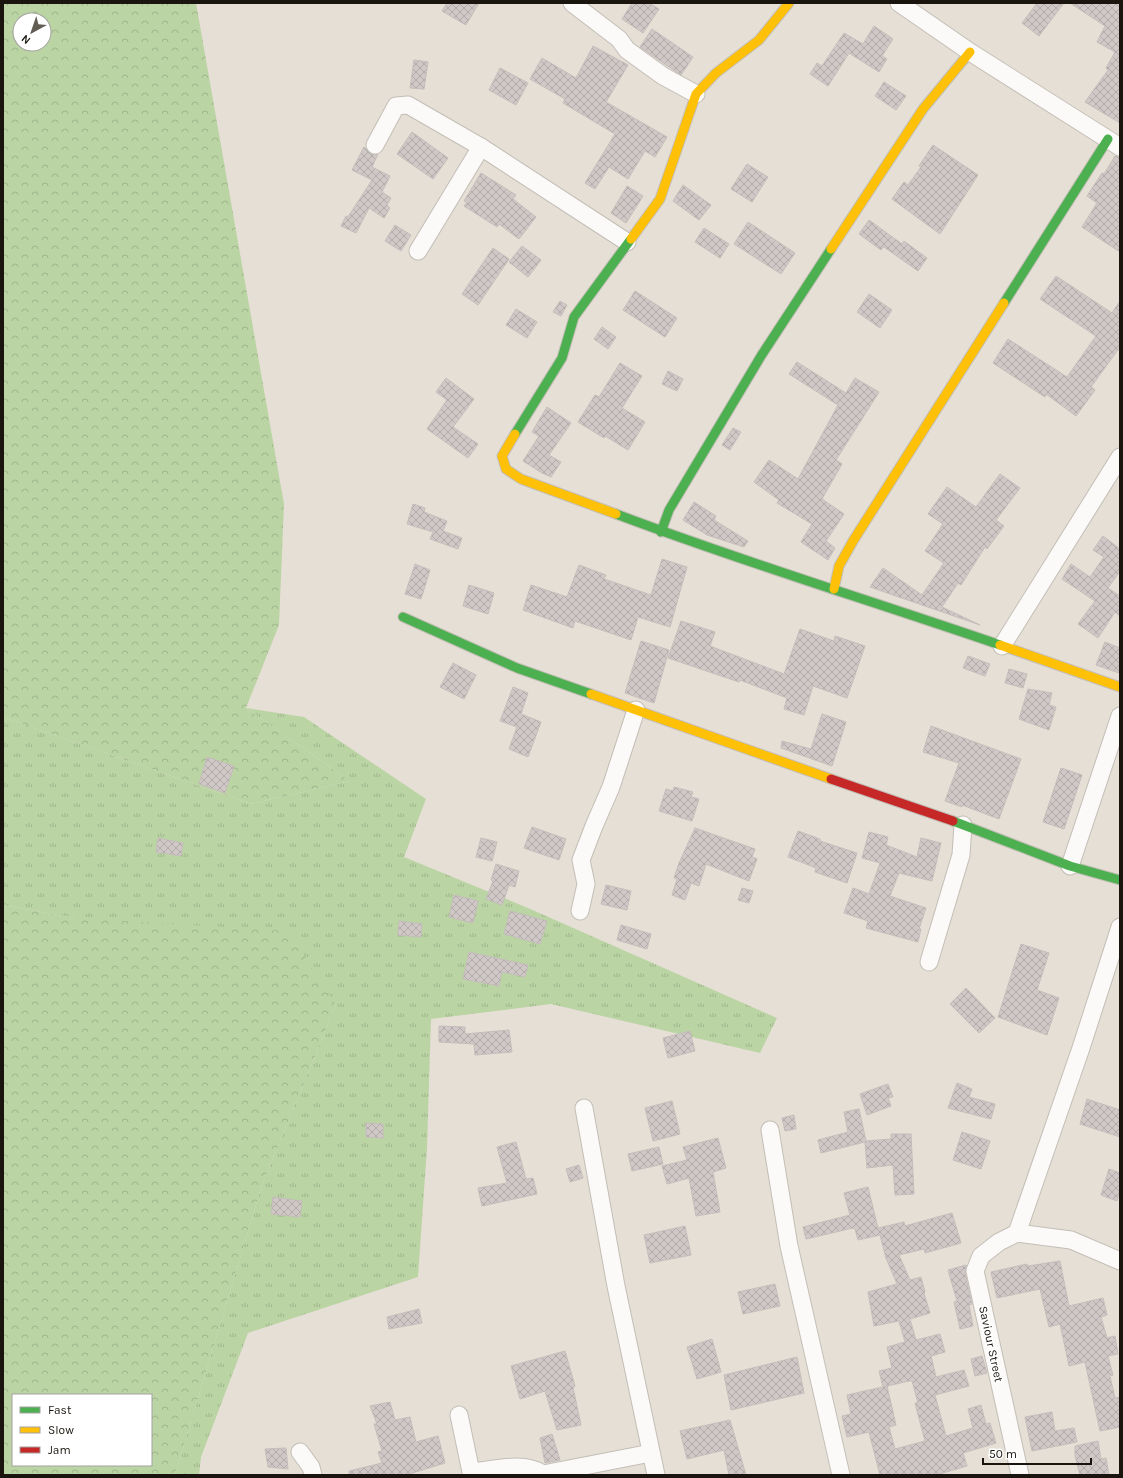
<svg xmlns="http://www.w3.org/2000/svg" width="1123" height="1478" font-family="Karla,sans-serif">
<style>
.grass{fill:url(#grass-tufts)}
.forest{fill:url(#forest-crowns);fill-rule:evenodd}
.building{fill:url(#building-cross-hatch);stroke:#c4bdbb}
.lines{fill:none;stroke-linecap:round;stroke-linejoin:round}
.street-casing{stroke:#c3beb6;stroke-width:19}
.fast-casing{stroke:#c3beb6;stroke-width:11}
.slow-casing{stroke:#c3beb6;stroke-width:11}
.jam-casing{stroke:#c3beb6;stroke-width:11}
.street{stroke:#fbfaf9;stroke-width:17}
.fast{stroke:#4caf50;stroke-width:9}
.slow{stroke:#ffc107;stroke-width:9}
.jam{stroke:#c62828;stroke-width:9}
.labels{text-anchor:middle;stroke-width:3;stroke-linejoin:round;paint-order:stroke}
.street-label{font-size:12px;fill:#19150e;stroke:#fff}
</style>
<defs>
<pattern id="grass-tufts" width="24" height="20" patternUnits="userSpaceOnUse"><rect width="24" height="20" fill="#bbd4a4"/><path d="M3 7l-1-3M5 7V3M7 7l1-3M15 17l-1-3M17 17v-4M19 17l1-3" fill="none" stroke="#a0b58c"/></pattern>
<pattern id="forest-crowns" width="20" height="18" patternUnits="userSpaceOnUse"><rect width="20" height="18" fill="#bbd4a4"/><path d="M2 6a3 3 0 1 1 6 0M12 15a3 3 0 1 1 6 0" fill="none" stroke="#a0b58c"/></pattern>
<pattern id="building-cross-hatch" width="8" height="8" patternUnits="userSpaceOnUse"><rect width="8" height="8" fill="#cfc8c6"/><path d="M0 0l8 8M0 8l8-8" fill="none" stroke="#b1aba9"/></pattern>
</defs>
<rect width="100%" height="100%" fill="#e6dfd5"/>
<polygon class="grass" points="246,708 304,717 426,799 404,857 528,908 777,1018 760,1053 551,1004 431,1019 427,1148 418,1277 248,1333 201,1457 199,1475 175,1475 262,1185 336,1005 75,918 3,905 3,717 251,804 350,781"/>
<g class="forest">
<path d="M3,3H196L284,504L279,625L246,708L350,781L251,804L3,717ZM20,20H44V44H20Z"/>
<path d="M3,905L75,918L288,931L336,1005L262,1185L175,1475H3ZM13,1395H151V1465H13Z"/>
</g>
<g class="building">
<polygon points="447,3 479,3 466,25 442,11"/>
<polygon points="632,3 649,3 659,9 643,33 622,19"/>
<polygon points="1037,3 1064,3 1039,36 1022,23"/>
<polygon points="1070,3 1120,3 1120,123 1085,102 1108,70 1106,68 1115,52 1097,42 1105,26"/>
<polygon points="874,26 893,39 882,56 887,59 879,72 849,53 828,86 810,74 817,63 822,66 844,33 863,44"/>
<polygon points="652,29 693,57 681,75 640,47"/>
<polygon points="593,46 628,65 606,102 667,137 655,157 645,151 628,179 609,167 595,189 585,183 615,134 563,103 565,99 530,79 542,58 576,78"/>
<polygon points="414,60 428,62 424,89 410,88"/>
<polygon points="500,68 528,83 516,105 489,90"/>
<polygon points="884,82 906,96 896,110 875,96"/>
<polygon points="412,132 448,158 433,179 397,154"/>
<polygon points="933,145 978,175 940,234 892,199 904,182 908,185 921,167 919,166"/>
<polygon points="364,147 371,154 378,154 372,167 390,176 382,192 391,198 387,205 390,208 384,218 369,208 356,233 341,226 346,216 348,217 372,180 352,170"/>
<polygon points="1115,156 1120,157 1120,252 1082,227 1097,203 1087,196 1102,173 1104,174"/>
<polygon points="747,164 768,177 752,202 731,189"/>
<polygon points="481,173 516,195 513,199 536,217 519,239 499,224 497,227 464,206 467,202 464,201"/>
<polygon points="683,185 711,205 699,220 673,201"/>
<polygon points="627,186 643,196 626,223 611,213"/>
<polygon points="869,220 902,244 904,241 927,258 918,271 884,247 881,250 859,234"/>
<polygon points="748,222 795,253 781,274 734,244"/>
<polygon points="395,225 411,235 401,251 385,241"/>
<polygon points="704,228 729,244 720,258 695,242"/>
<polygon points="522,246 541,260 528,277 509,262"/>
<polygon points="493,248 509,259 478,305 462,294"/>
<polygon points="1056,276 1112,313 1120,301 1120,347 1091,387 1095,390 1076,416 1046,394 1045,397 993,363 1008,339 1067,377 1096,336 1040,299"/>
<polygon points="635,291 677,318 665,337 623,310"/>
<polygon points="869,294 892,310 880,328 857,312"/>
<polygon points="560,301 567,305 561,316 553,312"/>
<polygon points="516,309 537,322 527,338 506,325"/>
<polygon points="602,327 616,337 608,349 594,339"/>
<polygon points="797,362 846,393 855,378 879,392 836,460 842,464 822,499 844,514 826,541 835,548 828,560 801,542 812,524 777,503 779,500 754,482 769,460 798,479 838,405 789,374"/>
<polygon points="620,363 642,376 622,408 645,422 628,450 605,436 604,438 578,422 595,395 599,397"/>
<polygon points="668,371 683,379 677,391 662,384"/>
<polygon points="446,378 474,399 453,427 478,444 468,458 427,429 447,400 436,392"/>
<polygon points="547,407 571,423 549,455 561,462 551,477 542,473 523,461 539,436 532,432"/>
<polygon points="733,428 741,432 730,450 722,445"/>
<polygon points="1000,474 1020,488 996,520 1004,526 987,549 985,547 961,585 958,583 942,607 980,625 870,587 883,568 922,595 944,563 925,551 943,524 928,514 947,487 976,507"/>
<polygon points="694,502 716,516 714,520 748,541 744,547 707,535 683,520"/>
<polygon points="413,504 425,508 424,512 447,521 443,531 462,538 458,549 430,539 433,532 407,524"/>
<polygon points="1103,536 1120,549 1120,571 1108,588 1120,596 1120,616 1115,612 1098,638 1078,624 1095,601 1062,579 1071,564 1090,577 1104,557 1093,550"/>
<polygon points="662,559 687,567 670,627 638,617 631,640 575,621 573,628 523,610 531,585 567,597 579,565 606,575 604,579 651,595"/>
<polygon points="415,564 430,570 421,599 405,594"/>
<polygon points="469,585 494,593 488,614 463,606"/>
<polygon points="681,621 715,632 710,646 784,674 800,629 834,641 835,636 865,646 847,698 813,686 804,715 784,709 787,698 740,680 739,682 668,658"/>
<polygon points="641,641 669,650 654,703 625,693"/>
<polygon points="1105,642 1120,648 1119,673 1096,665"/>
<polygon points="968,656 990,664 985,676 963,668"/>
<polygon points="453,663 476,675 464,699 440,687"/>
<polygon points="1009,669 1027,674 1023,688 1005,683"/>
<polygon points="513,687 528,693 521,714 541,722 528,757 509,749 517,727 500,721"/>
<polygon points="1028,689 1052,693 1049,705 1056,707 1049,730 1019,719"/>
<polygon points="822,714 846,722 832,766 781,748 782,741 811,749"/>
<polygon points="931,726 1021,759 999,819 962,805 962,807 945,801 959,763 923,752"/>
<polygon points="207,757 234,766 225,793 199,784"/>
<polygon points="1061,768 1082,775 1064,829 1043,822"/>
<polygon points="674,787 693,792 691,797 699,799 692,821 659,811 666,789 673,791"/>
<polygon points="532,827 566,839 559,860 524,848"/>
<polygon points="695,828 755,849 752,857 757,859 749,881 706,864 699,886 691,883 685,900 672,895 677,879 674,878 679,863"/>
<polygon points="798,831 820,839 820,841 857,853 847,883 815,872 816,868 788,857"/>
<polygon points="869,832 888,837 886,845 917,857 921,838 941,843 932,881 899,873 890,896 926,908 919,929 921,929 918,942 866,928 868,921 844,913 853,888 869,894 880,863 862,858"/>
<polygon points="158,838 183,843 181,856 156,852"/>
<polygon points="481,838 497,842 492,861 476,857"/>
<polygon points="496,864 519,871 515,887 509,885 502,905 486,899 493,881 491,880"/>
<polygon points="606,885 631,891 627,910 601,904"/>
<polygon points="742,888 753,891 749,903 738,900"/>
<polygon points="454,895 478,901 473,923 449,917"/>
<polygon points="510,911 547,921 540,944 504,934"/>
<polygon points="399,921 422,924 421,937 398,935"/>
<polygon points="621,925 651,934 647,949 617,940"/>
<polygon points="1021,944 1049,953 1037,990 1059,998 1047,1035 998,1017"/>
<polygon points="469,952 528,965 525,977 502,972 499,986 463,979"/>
<polygon points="966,988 995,1018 979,1033 950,1004"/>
<polygon points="439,1026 465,1027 465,1034 509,1030 512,1052 475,1055 474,1044 439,1042"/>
<polygon points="690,1031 695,1051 668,1058 663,1038"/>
<polygon points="957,1083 972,1089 969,1097 995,1104 991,1119 948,1108"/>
<polygon points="888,1084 893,1097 888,1098 891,1106 867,1115 860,1094"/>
<polygon points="1087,1099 1120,1110 1120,1137 1080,1124"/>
<polygon points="672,1101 680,1134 653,1141 645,1108"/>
<polygon points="859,1109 866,1141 891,1139 891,1134 911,1134 914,1194 895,1195 893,1165 867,1168 865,1142 821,1153 818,1140 848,1132 844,1112"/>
<polygon points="794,1115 796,1129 785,1131 782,1118"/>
<polygon points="366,1123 383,1124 383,1138 366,1137"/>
<polygon points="962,1132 990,1141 981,1169 953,1160"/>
<polygon points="718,1138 726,1168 713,1172 720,1212 696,1216 689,1178 667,1184 662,1166 687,1160 683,1147"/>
<polygon points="516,1142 526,1179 533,1178 537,1194 482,1206 478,1188 507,1183 497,1147"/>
<polygon points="659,1147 663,1164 632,1171 628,1154"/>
<polygon points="579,1165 583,1178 570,1182 566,1169"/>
<polygon points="1109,1169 1120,1173 1120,1191 1117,1201 1101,1195"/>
<polygon points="868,1187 878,1228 904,1222 905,1226 952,1213 961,1243 925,1253 924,1249 899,1255 910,1280 921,1277 925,1292 924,1293 930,1313 910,1319 916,1340 940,1334 945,1352 931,1356 936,1377 964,1370 969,1386 935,1395 946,1436 973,1428 968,1409 981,1405 986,1424 990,1423 996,1443 963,1453 967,1466 936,1475 880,1475 869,1432 847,1437 842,1416 851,1414 847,1395 887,1386 896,1425 889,1427 895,1449 925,1441 915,1403 918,1403 912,1381 909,1381 883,1387 879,1371 892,1368 887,1347 905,1342 899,1321 874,1326 868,1292 897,1284 886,1258 880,1235 858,1240 855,1229 853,1228 806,1239 803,1227 850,1215 844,1193"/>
<polygon points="273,1197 302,1201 300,1217 271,1214"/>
<polygon points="685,1226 691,1255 650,1263 644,1235"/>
<polygon points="1060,1261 1069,1306 1103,1298 1107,1315 1101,1317 1107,1338 1115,1336 1118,1354 1108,1356 1113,1375 1110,1376 1115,1398 1120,1397 1120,1427 1100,1431 1085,1362 1069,1366 1060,1324 1049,1327 1040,1289 997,1298 991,1272 1027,1264 1028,1266"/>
<polygon points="966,1265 965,1273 972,1304 969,1305 973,1326 960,1329 954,1302 957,1301 948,1270"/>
<polygon points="775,1284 780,1306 743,1314 738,1292"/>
<polygon points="419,1309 422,1323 389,1329 387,1317"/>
<polygon points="712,1339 721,1372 697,1379 687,1347"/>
<polygon points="565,1351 575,1386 573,1387 581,1425 557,1430 545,1391 520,1399 511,1366"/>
<polygon points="982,1356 987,1373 975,1376 971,1359"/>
<polygon points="797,1357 804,1393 731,1410 724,1375"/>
<polygon points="390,1402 395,1420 410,1417 416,1442 438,1436 445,1463 406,1475 349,1475 349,1471 382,1463 378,1452 382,1451 374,1424 377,1424 370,1406"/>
<polygon points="1052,1412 1055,1431 1074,1428 1077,1442 1032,1451 1025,1417"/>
<polygon points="730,1420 746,1475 729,1475 724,1450 687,1459 680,1431"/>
<polygon points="552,1434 560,1460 545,1463 540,1438"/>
<polygon points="1098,1441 1101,1459 1106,1458 1109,1475 1080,1475 1075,1456 1075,1446"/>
<polygon points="286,1448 288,1469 268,1467 265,1449"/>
</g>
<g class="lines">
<defs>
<g id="street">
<polyline points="572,3 619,39 627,50 663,76 696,94"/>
<polyline points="899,3 970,52 1120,147"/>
<polyline points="375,145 396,106 408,105 481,147 627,242"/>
<polyline points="418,251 481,147"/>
<polyline points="1002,646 1120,457"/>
<polyline points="1070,866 1120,716"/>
<polyline points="580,911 586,884 581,860 594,826 611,787 636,710"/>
<polyline points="929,962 961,855 963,825"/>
<polyline points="584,1108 616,1286 656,1475"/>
<polyline points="770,1130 789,1246 841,1475"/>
<polyline points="1017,1233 1081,1048 1120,927"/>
<polyline points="1017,1233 999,1242 981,1256 975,1271 1020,1475"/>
<polyline points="1017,1233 1071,1240 1120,1261"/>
<path d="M459,1415L471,1472C494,1470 523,1461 543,1474L651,1453"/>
<polyline points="300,1452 311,1467 313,1475"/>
</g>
<g id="fast">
<polyline points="1004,303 1108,139"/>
<polyline points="515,434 562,358 574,317 631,239"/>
<path d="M616,514C743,562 872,601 1000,645"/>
<polyline points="661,532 669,510 761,356 831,249"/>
<polyline points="403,617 517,668 591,694"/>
<polyline points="953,821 1070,866 1120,880"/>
</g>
<g id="slow">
<polyline points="631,239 660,199 696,94 716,73 759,40 789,3"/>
<polyline points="831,249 923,109 970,52"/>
<polyline points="515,434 502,456 506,469 521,479 616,514"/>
<polyline points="834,589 839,566 853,541 1004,303"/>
<polyline points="1000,645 1120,687"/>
<polyline points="591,694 831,779"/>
</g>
<polyline id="jam" points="831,779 953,821"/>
</defs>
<use href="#street" class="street-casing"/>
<use href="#fast" class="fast-casing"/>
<use href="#slow" class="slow-casing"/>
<use href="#jam" class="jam-casing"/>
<use href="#street" class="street"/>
<use href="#fast" class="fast"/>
<use href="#slow" class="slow"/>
<use href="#jam" class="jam"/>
</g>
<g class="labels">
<g class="street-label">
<text transform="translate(991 1344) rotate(78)" y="4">Saviour Street</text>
</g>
</g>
<rect width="1123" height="1478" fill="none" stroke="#19150e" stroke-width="8"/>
<rect x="12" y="1394" width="140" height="72" fill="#ffffff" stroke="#a3a19f"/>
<rect x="20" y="1407" width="20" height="6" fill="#4caf50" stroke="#a3a19f"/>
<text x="48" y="1414" font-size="12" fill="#19150e">Fast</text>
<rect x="20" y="1427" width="20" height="6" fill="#ffc107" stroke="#a3a19f"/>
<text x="48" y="1434" font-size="12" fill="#19150e">Slow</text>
<rect x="20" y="1447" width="20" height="6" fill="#c62828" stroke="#a3a19f"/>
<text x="48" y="1454" font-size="12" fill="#19150e">Jam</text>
<g transform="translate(32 32) rotate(220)"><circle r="19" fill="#ffffff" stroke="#a3a19f"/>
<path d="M0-3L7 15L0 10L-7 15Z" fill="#615c54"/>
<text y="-6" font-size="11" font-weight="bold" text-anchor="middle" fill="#19150e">N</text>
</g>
<path d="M983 1458v6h108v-6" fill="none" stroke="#19150e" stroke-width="2"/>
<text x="989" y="1458" font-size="12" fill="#19150e" stroke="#ffffff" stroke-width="3" paint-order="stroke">50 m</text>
</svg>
